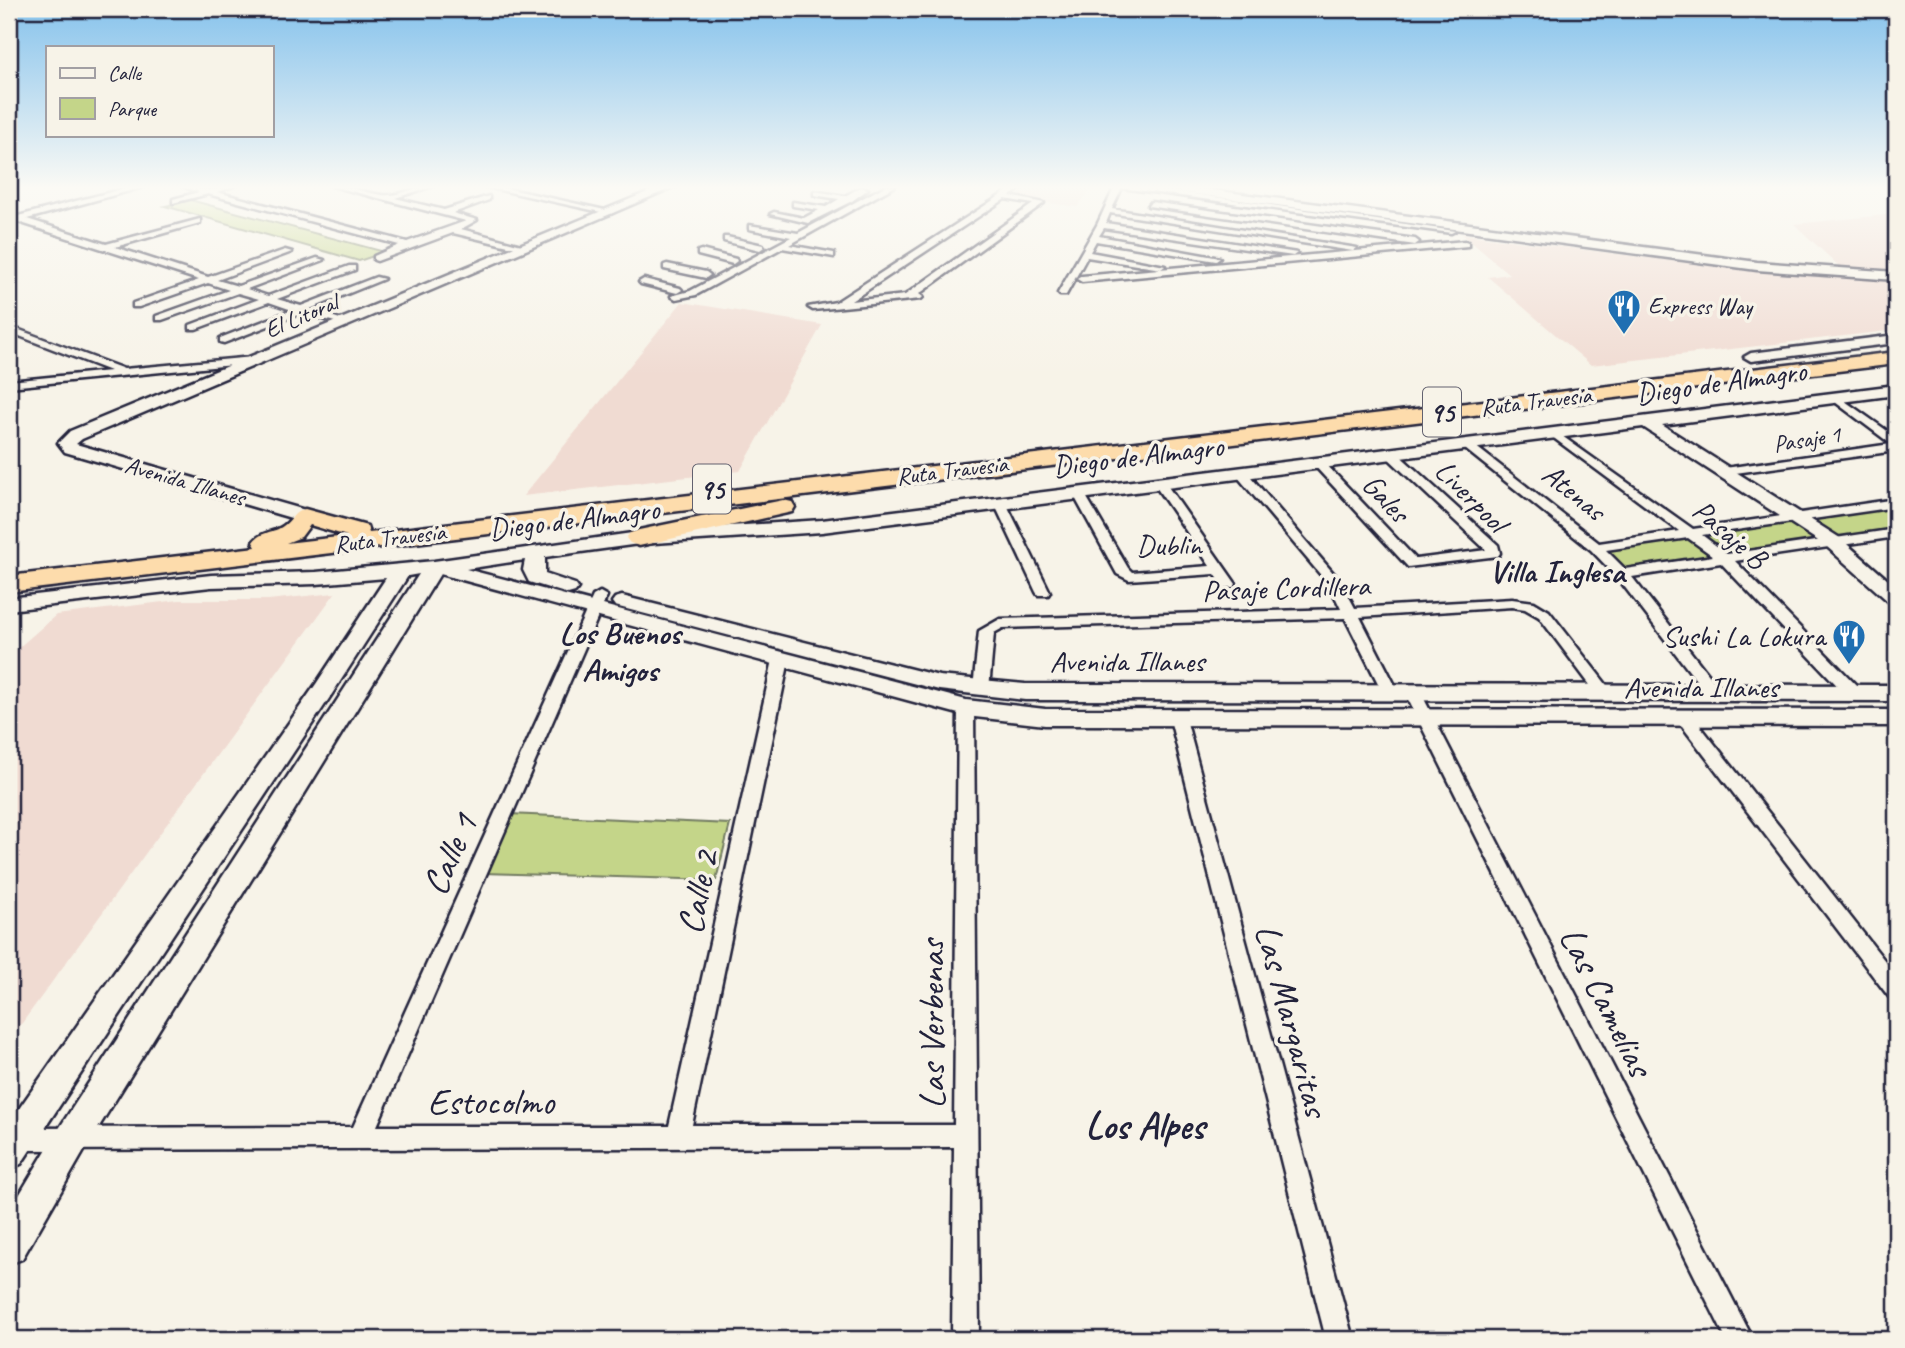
<svg xmlns="http://www.w3.org/2000/svg" width="1905" height="1348" font-family="Caveat,sans-serif">
<style>
.built{fill:#f0dbd2}
.green{fill:#c4d589;stroke:#737c62;stroke-width:2}
.lines{fill:none;stroke-linecap:round;stroke-linejoin:round}
.street-casing{stroke:#22223b;stroke-width:5}
.secondary-casing{stroke:#22223b;stroke-width:5}
.highway-casing{stroke:#22223b;stroke-width:5}
.street{fill:#f7f3e8;fill-rule:evenodd}
.secondary{fill:#f7f3e8;fill-rule:evenodd}
.highway{fill:#fddcac;fill-rule:evenodd}
.labels{text-anchor:middle;stroke-width:7;stroke-linejoin:round;paint-order:stroke}
.far-poi-label{font-size:24px;fill:#22223b;stroke:#f7f3e8;text-anchor:start}
.far-street-label{font-size:24px;fill:#22223b;stroke:#f7f3e8}
.shield{fill:#f7f3e8;stroke:#62616f;stroke-width:2}
.shield-label{font-size:28px;font-weight:bold;fill:#22223b}
.street-label{font-size:30px;fill:#22223b;stroke:#f7f3e8}
.poi-label{font-size:30px;fill:#22223b;stroke:#f7f3e8;text-anchor:end}
.neighbourhood-label{font-size:32px;font-weight:bold;fill:#22223b;stroke:#f7f3e8}
.near-street-label{font-size:37px;fill:#22223b;stroke:#f7f3e8}
.near-neighbourhood-label{font-size:38px;font-weight:bold;fill:#22223b;stroke:#f7f3e8}
</style>
<rect width="100%" height="100%" fill="#f7f3e8"/>
<filter id="ink" filterUnits="userSpaceOnUse"><feTurbulence type="fractalNoise" baseFrequency=".0143" numOctaves="2"/><feDisplacementMap in="SourceGraphic" scale="14" xChannelSelector="R" yChannelSelector="G"/><feConvolveMatrix kernelMatrix="1 2 1 2 8 2 1 2 1" color-interpolation-filters="sRGB"/></filter>
<g filter="url(#ink)">
<g class="built">
<polygon points="1023,186 1094,186 1077,207 1008,197"/>
<polygon points="1896,214 1896,271 1841,268 1794,224"/>
<polygon points="1462,234 1757,272 1896,282 1896,330 1591,365 1488,277 1509,274"/>
<polygon points="682,302 822,325 740,471 523,496"/>
<polygon points="335,593 9,1041 9,656 56,615 179,600 268,600"/>
</g>
<g class="green">
<polygon points="190,200 385,252 359,261 165,206"/>
<polygon points="1896,505 1896,531 1623,572 1601,549"/>
<polygon points="509,814 730,824 716,880 483,873"/>
</g>
<g class="lines">
<defs>
<g id="street">
<polygon points="134,186 147,186 27,219 106,244 200,219 200,223 115,247 208,277 285,250 292,252 217,280 238,286 317,258 324,260 247,289 268,296 349,266 355,266 355,270 277,299 301,306 376,277 384,279 310,309 346,321 346,325 302,313 224,343 220,342 220,338 292,310 269,302 196,329 190,329 190,325 259,299 238,293 162,320 156,320 156,316 229,290 208,283 139,307 133,307 133,303 199,280 9,219 9,214 18,216"/>
<path d="M181,186L208,190L234,186L217,192L407,242L466,221L332,186C350,186 365,193 383,195C398,197 416,186 433,186L395,198L444,210L489,196V200L453,213L477,220L461,229L529,247L525,250L453,233L377,261L374,260V256L399,245L208,194L173,203V199L199,192Z"/>
<polygon points="482,186 497,186 614,212 610,214"/>
<polygon points="885,186 895,186 789,245 834,253 834,257 782,248 696,295 676,299 671,296 690,291 791,237 749,229 749,225 798,233"/>
<path d="M1015,186H1024L1010,196L1044,203L919,294L923,297L921,299L813,310L808,307L836,302ZM1005,199L1033,204L905,295L851,301Z"/>
<polygon points="1115,186 1137,186 1455,231 1451,233 1122,188 1112,209 1357,248 1353,251 1110,213 1106,223 1297,253 1293,256 1104,228 1099,236 1220,258 1216,261 1096,241 1090,252 1165,266 1161,269 1087,257 1066,295 1060,295 1058,293 1097,225"/>
<polygon points="861,187 868,189 852,201 808,223 770,214 774,212 804,218 819,210 793,206 793,202 826,207 839,199 814,195 814,191 845,196"/>
<polygon points="1151,202 1415,239 1419,242 1415,245 1148,206"/>
<polygon points="727,237 763,245 764,247 760,250 724,241 724,237"/>
<polygon points="1465,241 1468,242 1468,246 1082,282 1077,279 1082,276"/>
<polygon points="701,250 736,259 737,261 733,264 698,255 698,251"/>
<polygon points="667,264 706,272 710,275 706,278 664,269 664,265"/>
<polygon points="644,279 680,288 682,290 677,293 641,284 639,282"/>
<polygon points="9,326 124,369 253,357 258,360 253,363 9,387 9,381 110,371 9,332"/>
<polygon points="1835,394 1896,437 1896,451 1721,475 1719,472 1725,468 1891,444 1831,399 1829,397"/>
<path d="M1555,431L1693,529L1896,499V507L1702,535L1727,554L1896,529V537L1735,561L1860,689L1862,693L1860,697H1848L1721,563L1632,577L1723,693L1715,698L1709,697L1617,577L1591,550L1460,445L1462,442H1470L1599,543L1679,531L1551,436L1549,434ZM1688,538L1713,556L1625,569L1606,550Z"/>
<polygon points="1391,450 1395,451 1498,545 1500,553 1498,556 1408,567 1312,463 1314,460 1322,460 1416,559 1486,550 1387,457 1387,451"/>
<polygon points="1241,469 1245,470 1341,582 1355,608 1512,599 1534,602 1549,611 1613,693 1605,698 1599,697 1539,617 1525,609 1512,607 1360,617 1399,693 1391,698 1383,693 1345,618 1003,628 994,633 989,689 987,693 975,693 973,689 979,631 1000,619 1341,609 1330,586 1237,476 1235,473"/>
<polygon points="1160,480 1164,481 1236,584 1234,587 1224,587 1215,574 1129,580 1117,574 1073,494 1075,491 1083,491 1128,568 1132,572 1210,566 1154,484"/>
<polygon points="1000,499 1006,503 1050,592 1048,595 1038,595 1036,592 994,503"/>
<polygon points="600,592 607,596 377,1126 669,1126 773,660 781,655 789,660 692,1125 954,1125 958,708 960,704 972,704 974,708 979,1339 952,1339 954,1147 17,1150 9,1147 9,1131 17,1128 353,1127 593,596"/>
<polygon points="1413,688 1421,693 1753,1339 1726,1339 1405,693"/>
<polygon points="1685,712 1691,714 1896,975 1896,1000 1889,997 1679,722 1677,718"/>
<polygon points="1178,713 1186,719 1353,1339 1326,1339 1170,719"/>
</g>
<g id="secondary">
<polygon points="662,186 676,186 82,439 76,444 312,512 314,516 312,520 298,520 65,452 58,443 70,431"/>
<polygon points="1153,186 1182,186 1757,262 1896,272 1896,280 1757,270 1158,189"/>
<polygon points="1896,335 1896,343 1751,361 1744,357 1751,353"/>
<polygon points="1896,385 1896,395 1662,425 1840,538 1896,587 1896,604 1889,602 1826,546 1643,427 822,532 639,544 545,557 545,574 575,584 578,588 575,592 568,594 529,582 523,570 525,560 466,569 966,700 1045,709 1896,710 1896,726 1045,725 966,716 440,574 84,1151 22,1259 9,1264 9,1212 60,1127 419,574 408,576 332,694 21,1164 9,1169 9,1123 316,684 386,578 316,584 211,587 9,610 9,598 211,575 316,572 434,561 639,532 822,520"/>
<polygon points="622,596 939,676 1025,684 1896,685 1896,701 1025,700 939,690 615,606 612,602 615,598"/>
</g>
<g id="highway">
<path d="M1896,352V364L9,592V576L256,547L253,542C261,531 274,533 283,526C292,520 293,512 305,509L367,526L369,533ZM310,525L347,536L286,543L301,537Z"/>
<polygon points="783,500 792,502 795,507 792,512 639,546 630,543 626,538 630,533 639,530"/>
</g>
</defs>
<use href="#street" class="street-casing"/>
<use href="#secondary" class="secondary-casing"/>
<use href="#highway" class="highway-casing"/>
<use href="#street" class="street"/>
<use href="#secondary" class="secondary"/>
<use href="#highway" class="highway"/>
</g>
</g>
<linearGradient id="sky" x2="0" y2="1"><stop stop-color="#85c2ec"/><stop offset="0.5" stop-color="#fbfaf5"/><stop offset="1" stop-color="#fbfaf5" stop-opacity="0"/></linearGradient>
<rect width="1905" height="375" fill="url(#sky)"/>
<defs>
<symbol id="restaurant-pin" viewBox="-11 -11 22 30"><path d="M0 17L-7.5 6A9.5 9.5 0 1 1 7.5 6Z" fill="#1f6fb2" stroke="#f7f3e8"/><path d="M-5-6h1v4h1v-4h1v4h1v-4h1v5L-1.5 .5V6h-2V.5L-5-1ZM5-6V6H3V1.5H1.5Q1.5-4 5-6Z" fill="#fff"/></symbol>
</defs>
<g fill-rule="evenodd">
<use href="#restaurant-pin" x="1605" y="287" width="38" height="52"/>
<use href="#restaurant-pin" x="1830" y="617" width="38" height="52"/>
</g>
<g class="labels">
<g class="far-poi-label">
<text x="1648" y="314">Express Way</text>
</g>
<g class="far-street-label">
<text transform="translate(301 316) rotate(-23)" y="8">El Litoral</text>
<text transform="translate(1536 401) rotate(-7)" y="8">Ruta Travesía</text>
<text transform="translate(1807 439) rotate(-9)" y="8">Pasaje 1</text>
<text transform="translate(952 470) rotate(-7)" y="8">Ruta Travesía</text>
<text transform="translate(185 481) rotate(16)" y="8">Avenida Illanes</text>
<text transform="translate(390 538) rotate(-7)" y="8">Ruta Travesía</text>
</g>
<g class="shield">
<rect x="1423" y="387.5" width="38" height="49" rx="5"/>
<rect x="693" y="464.5" width="38" height="49" rx="5"/>
</g>
<g class="shield-label">
<text x="1442" y="422">95</text>
<text x="712" y="499">95</text>
</g>
<g class="street-label">
<text transform="translate(1721 382) rotate(-8)" y="10">Diego de Almagro</text>
<text transform="translate(1138 456) rotate(-7)" y="10">Diego de Almagro</text>
<text transform="translate(1574 492) rotate(39)" y="10">Atenas</text>
<text transform="translate(1471 496) rotate(45)" y="10">Liverpool</text>
<text transform="translate(1386 498) rotate(47)" y="10">Gales</text>
<text transform="translate(574 519) rotate(-7)" y="10">Diego de Almagro</text>
<text transform="translate(1730 534) rotate(41)" y="10">Pasaje B</text>
<text x="1169" y="555">Dublin</text>
<text transform="translate(1286 588) rotate(-2)" y="10">Pasaje Cordillera</text>
<text x="1127" y="671">Avenida Illanes</text>
<text x="1701" y="697">Avenida Illanes</text>
</g>
<g class="poi-label">
<text x="1825" y="646">Sushi La Lokura</text>
</g>
<g class="neighbourhood-label">
<text x="1557" y="582">Villa Inglesa</text>
<text x="620" y="644">Los Buenos<tspan x="620" dy="37">Amigos</tspan></text>
</g>
<g class="near-street-label">
<text transform="translate(449 854) rotate(-66)" y="13">Calle 1</text>
<text transform="translate(697 892) rotate(-78)" y="13">Calle 2</text>
<text transform="translate(1607 1001) rotate(63)" y="13">Las Camelias</text>
<text transform="translate(1293 1020) rotate(75)" y="13">Las Margaritas</text>
<text transform="translate(931 1024) rotate(-90)" y="13">Las Verbenas</text>
<text x="491" y="1114">Estocolmo</text>
</g>
<g class="near-neighbourhood-label">
<text x="1145" y="1138">Los Alpes</text>
</g>
</g>
<rect width="1905" height="1348" fill="none" stroke="#f7f3e8" stroke-width="35"/>
<rect x="18" y="18" width="1870" height="1313" fill="none" stroke="#22223b" stroke-width="2.5" filter="url(#ink)"/>
<rect x="46" y="46" width="228" height="91" fill="#f7f3e8" stroke="#a29fa3" stroke-width="2"/>
<rect x="60" y="68" width="35" height="10" fill="#f7f3e8" stroke="#a29fa3" stroke-width="2"/>
<text x="108" y="80" font-size="21" fill="#22223b">Calle</text>
<rect x="60" y="98" width="35" height="21" fill="#c4d589" stroke="#a29fa3" stroke-width="2"/>
<text x="108" y="116" font-size="21" fill="#22223b">Parque</text>
</svg>
